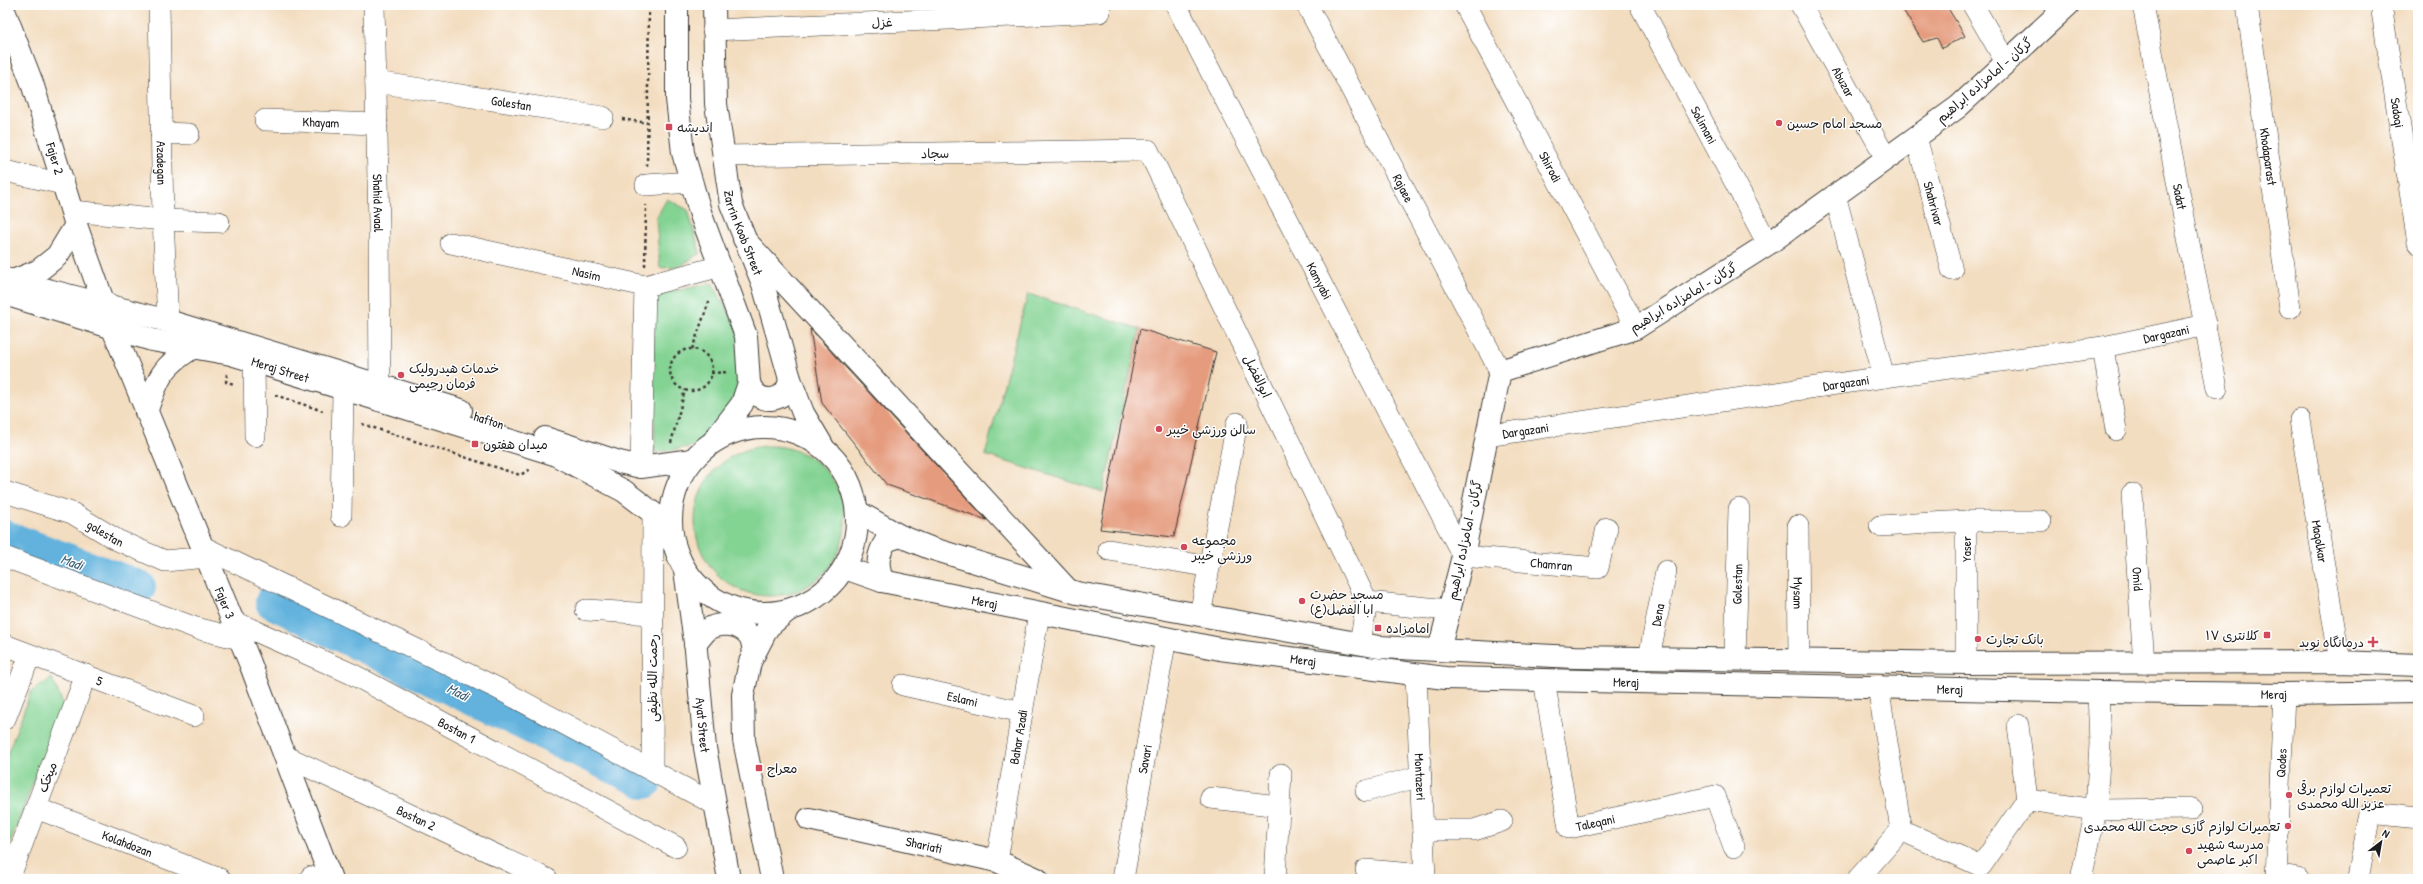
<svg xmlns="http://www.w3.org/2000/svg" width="2423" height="884" font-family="'Patrick Hand','Playpen Sans Arabic',sans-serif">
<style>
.green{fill:#83d393;stroke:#507858}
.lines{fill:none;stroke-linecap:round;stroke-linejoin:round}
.river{stroke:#62b2dd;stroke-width:34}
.building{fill:#e59b7e}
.street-casing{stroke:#3c3935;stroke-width:22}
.secondary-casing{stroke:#3c3935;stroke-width:24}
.path{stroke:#3c3935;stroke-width:2.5;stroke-dasharray:3 3;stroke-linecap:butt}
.street{stroke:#fff;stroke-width:21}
.secondary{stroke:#fff;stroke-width:22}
.poi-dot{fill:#d1495b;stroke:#fff;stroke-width:1.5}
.labels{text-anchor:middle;stroke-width:3;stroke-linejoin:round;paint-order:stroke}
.street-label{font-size:13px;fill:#1c1c1c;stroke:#fff}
.poi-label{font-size:13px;fill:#1c1c1c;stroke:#fff;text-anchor:start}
.water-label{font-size:14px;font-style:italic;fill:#3c6073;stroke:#fff}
</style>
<rect width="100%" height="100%" fill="#fff"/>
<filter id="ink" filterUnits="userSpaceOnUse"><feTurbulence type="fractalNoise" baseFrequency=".025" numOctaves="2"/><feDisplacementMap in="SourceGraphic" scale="8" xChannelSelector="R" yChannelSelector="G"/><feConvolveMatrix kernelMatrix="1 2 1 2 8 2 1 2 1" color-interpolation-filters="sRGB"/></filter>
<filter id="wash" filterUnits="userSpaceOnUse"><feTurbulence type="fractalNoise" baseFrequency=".012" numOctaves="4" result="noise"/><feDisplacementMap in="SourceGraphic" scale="16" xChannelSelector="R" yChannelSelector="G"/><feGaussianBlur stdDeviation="0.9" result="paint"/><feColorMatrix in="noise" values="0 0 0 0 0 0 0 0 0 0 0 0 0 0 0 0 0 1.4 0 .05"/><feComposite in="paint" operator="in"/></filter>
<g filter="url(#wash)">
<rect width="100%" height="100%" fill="#f3ddc0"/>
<g class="green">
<polygon points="667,199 688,210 700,253 679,267 660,268 656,218"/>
<polygon points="712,283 742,335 745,384 700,445 655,453 652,296"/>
<polygon points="1028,294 1140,329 1103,492 985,455"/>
<circle cx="770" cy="521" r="75"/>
<polygon points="52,678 63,704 5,856 5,760 31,692"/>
</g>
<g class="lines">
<g class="river">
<polyline points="5,537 139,587"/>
<polyline points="272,602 645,782"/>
</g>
</g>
<g id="blocks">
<g class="building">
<polygon points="1900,5 1946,5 1965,36 1942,48 1937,38 1923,42"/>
<polygon points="810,329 987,520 887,485 822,403"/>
<polygon points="1140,329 1216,352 1174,537 1100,529"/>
</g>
</g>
</g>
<g filter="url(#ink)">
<use href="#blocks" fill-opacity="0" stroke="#3c3935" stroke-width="1"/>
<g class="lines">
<defs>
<g id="street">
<path id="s1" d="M159,5L163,220L168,321"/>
<path id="s2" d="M374,5L379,224L380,401"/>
<path id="s3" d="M1176,5L1463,556L1598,568L1607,528"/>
<path id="s4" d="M1307,5L1500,371"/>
<path id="s5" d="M1465,5L1636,328"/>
<path id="s6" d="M1640,5L1768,244"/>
<path id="s7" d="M1801,5L1886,158"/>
<polyline points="1973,5 2006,62"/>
<path id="s8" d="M2143,5L2217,388"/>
<path id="s9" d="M2247,5L2290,308"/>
<path id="s10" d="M2381,5L2418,243"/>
<polyline points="713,30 1100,12"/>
<path id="s11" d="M376,82L603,117"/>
<path id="s12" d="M265,120L377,124"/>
<polyline points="161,133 189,134"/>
<path id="s13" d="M1916,137L1952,270"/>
<polyline points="723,156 1148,150 1367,602"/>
<polyline points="5,171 63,184"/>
<polyline points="646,185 692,182"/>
<polyline points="1835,195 1884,377"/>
<polyline points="72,211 163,220 219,222"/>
<path id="s14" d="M451,243L645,286L721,266"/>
<polyline points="2103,347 2116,430"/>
<polyline points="254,361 255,436"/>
<path id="s15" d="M2300,420L2340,662"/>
<path id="s16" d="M1486,436L1884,377L2103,347L2206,325"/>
<polyline points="641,467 645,286"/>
<path id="s17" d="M5,492L72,513L117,540L165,561L207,557"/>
<path id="s18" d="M2132,494L2144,663"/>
<polyline points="341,516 343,390"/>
<polyline points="1966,521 2041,521"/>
<path id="s19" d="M1798,526L1799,661"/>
<polyline points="1880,526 1966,521 1966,663"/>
<polyline points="203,547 497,688 716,805"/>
<polyline points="1109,550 1199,565"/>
<polyline points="5,557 196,628 240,639"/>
<polyline points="1367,602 1449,610"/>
<polyline points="586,610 652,614"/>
<polyline points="1200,615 1237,423"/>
<path id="s20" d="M233,621L352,674L676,847"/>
<polyline points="1360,643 1367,602"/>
<path id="s21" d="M5,645L194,716"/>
<path id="s22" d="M1649,658L1666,571"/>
<path id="s23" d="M1735,659L1739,509"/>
<path id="s24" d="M1416,675L1425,879"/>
<path id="s25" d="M1544,680L1569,828L1715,796L1734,847"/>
<path id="s26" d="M903,685L1022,712"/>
<polyline points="5,719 30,655"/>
<polyline points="2018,725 2027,800"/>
<path id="s27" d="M285,756L547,879"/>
<polyline points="652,770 653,513"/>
<polyline points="1366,791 1421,776"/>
<polyline points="1211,798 1279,806"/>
<path id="s28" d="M36,808L220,879"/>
<polyline points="1423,830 1474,830 1502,821"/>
<polyline points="1901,830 1981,866 2027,800 2096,810 2192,809"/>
<path id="s29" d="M997,861L1039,613"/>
<polyline points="1366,870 1425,875"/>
<polyline points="2276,875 2298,879"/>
<polyline points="9,879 86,675"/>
<polyline points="310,879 311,877"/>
<path id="s30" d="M1123,879L1166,638"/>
<polyline points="1275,879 1281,774"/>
<polyline points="1858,879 1901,830 1878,686"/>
<polyline points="2081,879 2096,810 2100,744 2098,692"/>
<path id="s31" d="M2276,879L2284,694"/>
<polyline points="2358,879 2370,813 2418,818"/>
</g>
<g id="secondary">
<polyline points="677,5 677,99 683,153 701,215 746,336 749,383 742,404 715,439"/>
<path id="s32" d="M714,5L716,104L731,204L763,284L790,379L803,413L822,445"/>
<path id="s33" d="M5,13L32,83L76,225L113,329L250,663L331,879"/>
<polyline points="744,239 1067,589"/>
<polyline points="5,279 168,321 461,410"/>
<polyline points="13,281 38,271 57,256 76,225"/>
<path id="s34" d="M5,294L152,340L231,354L554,454L624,491L653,513L673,543"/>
<path d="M749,383C757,406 787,404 790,379"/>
<path d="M146,412C158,379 161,367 192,348"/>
<circle cx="764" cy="520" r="93"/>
<polyline points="545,438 619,462 641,467 692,460"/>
<polyline points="858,512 900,536 930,548 1077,593 1379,647 1574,657 1966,663 2340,662 2418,665"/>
<path id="s35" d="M845,568L882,581L1220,649L1445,678L2098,692L2284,694L2418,692"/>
<path id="s36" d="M685,570L696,650L705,748L729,879"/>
<path d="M882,581C877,564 877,555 886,541L900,536"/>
<path d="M695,644C699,640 703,634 707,630C718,622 738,623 748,634C753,639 753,647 754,654"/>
<polyline points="1439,650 1463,556 1500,371 1636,328 1768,244 1958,107 2068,5"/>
<path id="s37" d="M809,819L997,861L1037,879"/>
<polyline points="772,879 744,740 743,695 750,662 768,627 787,611"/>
</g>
</defs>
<use href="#street" class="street-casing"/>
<use href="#secondary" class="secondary-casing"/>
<g class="path">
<polyline points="622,119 647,123"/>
<polyline points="647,166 649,5"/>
<polyline points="645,266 646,205"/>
<polyline points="692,349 710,299"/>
<circle cx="691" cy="370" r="21"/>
<polyline points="711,373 729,372"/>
<polyline points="227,374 226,382 235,384"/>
<polyline points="275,395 323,411"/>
<polyline points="362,424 520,475 531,469"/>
<polyline points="671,443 685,390"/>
</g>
<use href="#street" class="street"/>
<use href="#secondary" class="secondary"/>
</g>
</g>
<g class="poi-dot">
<circle cx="1779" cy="123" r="4"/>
<rect x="665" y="123" width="8" height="8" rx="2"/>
<circle cx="401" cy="375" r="4"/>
<circle cx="1159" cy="429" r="4"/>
<rect x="471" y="440" width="8" height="8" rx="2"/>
<circle cx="1184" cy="547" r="4"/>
<circle cx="1302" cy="601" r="4"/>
<rect x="1374" y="624" width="8" height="8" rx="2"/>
<rect x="2263" y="631" width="8" height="8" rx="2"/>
<circle cx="1978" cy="639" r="4"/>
<path d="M2371 636h4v4h4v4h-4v4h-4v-4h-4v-4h4z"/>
<rect x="755" y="764" width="8" height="8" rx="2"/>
<circle cx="2289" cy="795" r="4"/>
<circle cx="2288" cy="826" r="4"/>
<circle cx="2189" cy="851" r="4"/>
</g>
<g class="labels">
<g class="street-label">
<text transform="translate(882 22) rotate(-3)" y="5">غزل</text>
<text transform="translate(1984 80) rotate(-41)" y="5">گرکان - امامزاده ابراهیم</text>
<text dy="5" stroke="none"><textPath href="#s7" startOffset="88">Abuzar</textPath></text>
<text dy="5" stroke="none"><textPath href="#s11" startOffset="137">Golestan</textPath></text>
<text dy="5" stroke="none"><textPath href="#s10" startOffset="109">Sadoqi</textPath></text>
<text dy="5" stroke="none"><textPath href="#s12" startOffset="56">Khayam</textPath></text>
<text dy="5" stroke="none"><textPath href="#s6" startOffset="136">Solimani</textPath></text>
<text transform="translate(935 153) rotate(-1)" y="5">سجاد</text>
<text dy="5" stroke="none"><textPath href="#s9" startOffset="153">Khodaparast</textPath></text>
<text dy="5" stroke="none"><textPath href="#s33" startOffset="154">Fajer 2</textPath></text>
<text dy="5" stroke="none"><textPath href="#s1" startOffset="158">Azadegan</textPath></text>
<text dy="5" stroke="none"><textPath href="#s5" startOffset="183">Shirodi</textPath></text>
<text dy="5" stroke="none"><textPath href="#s4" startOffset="207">Rajaee</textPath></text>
<text dy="5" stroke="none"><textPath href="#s8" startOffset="195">Sadat</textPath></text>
<text dy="5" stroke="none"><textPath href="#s2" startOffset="198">Shahid Avaal</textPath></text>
<text dy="5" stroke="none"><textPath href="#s13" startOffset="69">Shahrivar</textPath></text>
<text dy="5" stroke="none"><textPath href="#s32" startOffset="231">Zarrin Koob Street</textPath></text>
<text dy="5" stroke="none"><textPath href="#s14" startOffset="139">Nasim</textPath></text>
<text dy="5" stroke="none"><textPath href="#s3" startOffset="311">Kamyabi</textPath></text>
<text transform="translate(1683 297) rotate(-31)" y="5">گرکان - امامزاده ابراهیم</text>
<text dy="5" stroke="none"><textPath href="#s16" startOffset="688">Dargazani</textPath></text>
<text dy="5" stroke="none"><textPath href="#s34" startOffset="286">Meraj Street</textPath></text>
<text transform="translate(1258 376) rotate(64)" y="5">ابوالفضل</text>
<text dy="5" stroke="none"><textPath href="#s16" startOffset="364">Dargazani</textPath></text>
<text transform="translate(489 420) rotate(18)" y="5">hafton</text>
<text dy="5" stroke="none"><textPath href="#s16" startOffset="40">Dargazani</textPath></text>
<text dy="5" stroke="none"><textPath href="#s17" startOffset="109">golestan</textPath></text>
<text transform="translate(1464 540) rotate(-78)" y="5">گرکان - امامزاده ابراهیم</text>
<text dy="5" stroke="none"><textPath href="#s15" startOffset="123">Maqolkar</textPath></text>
<text transform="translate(1966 549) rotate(-90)" y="5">Yaser</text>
<text dy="5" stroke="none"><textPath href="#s3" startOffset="710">Chamran</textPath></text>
<text dy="5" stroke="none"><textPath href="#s18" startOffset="85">Omid</textPath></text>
<text dy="5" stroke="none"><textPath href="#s23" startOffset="75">Golestan</textPath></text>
<text dy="5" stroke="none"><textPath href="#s19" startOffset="67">Mysam</textPath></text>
<text dy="5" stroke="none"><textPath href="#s35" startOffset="144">Meraj</textPath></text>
<text dy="5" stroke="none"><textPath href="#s33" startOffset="630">Fajer 3</textPath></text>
<text dy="5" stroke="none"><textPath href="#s22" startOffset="44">Dena</textPath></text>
<text dy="5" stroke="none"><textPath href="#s35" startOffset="468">Meraj</textPath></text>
<text transform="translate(652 678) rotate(-90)" y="5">رحمت الله نظیفی</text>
<text dy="5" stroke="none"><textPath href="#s21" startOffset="101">5</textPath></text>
<text dy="5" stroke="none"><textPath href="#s35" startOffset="792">Meraj</textPath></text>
<text dy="5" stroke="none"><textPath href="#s35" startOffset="1116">Meraj</textPath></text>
<text dy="5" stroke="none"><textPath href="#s35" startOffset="1440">Meraj</textPath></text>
<text dy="5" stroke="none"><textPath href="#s26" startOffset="61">Eslami</textPath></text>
<text dy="5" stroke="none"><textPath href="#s36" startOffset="156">Ayat Street</textPath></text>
<text dy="5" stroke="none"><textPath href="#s20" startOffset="249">Bostan 1</textPath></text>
<text dy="5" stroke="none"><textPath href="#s29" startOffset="126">Bahar Azadi</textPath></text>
<text dy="5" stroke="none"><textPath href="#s30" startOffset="122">Savari</textPath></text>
<text dy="5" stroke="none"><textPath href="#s31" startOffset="116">Qodes</textPath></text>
<text transform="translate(47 777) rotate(-69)" y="5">میخک</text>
<text dy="5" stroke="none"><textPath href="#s24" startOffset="102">Montazeri</textPath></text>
<text dy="5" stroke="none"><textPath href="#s27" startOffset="145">Bostan 2</textPath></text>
<text dy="5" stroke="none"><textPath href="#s25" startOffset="177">Taleqani</textPath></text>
<text dy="5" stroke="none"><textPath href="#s28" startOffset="98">Kolahdozan</textPath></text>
<text dy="5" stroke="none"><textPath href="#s37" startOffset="118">Shariati</textPath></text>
</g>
<g class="poi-label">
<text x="1787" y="128">مسجد امام حسین</text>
<text x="677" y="132">اندیشه</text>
<text x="409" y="373">خدمات هیدرولیک<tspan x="409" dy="15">فرمان رحیمی</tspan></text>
<text x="1167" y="434">سالن ورزشی خیبر</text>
<text x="483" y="449">میدان هفتون</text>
<text x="1192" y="545">مجموعه<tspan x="1192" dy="15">ورزشی خیبر</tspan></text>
<text x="1310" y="599">مسجد حضرت<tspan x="1310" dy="15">ابا الفضل(ع)</tspan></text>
<text x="1386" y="633">امامزاده</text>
<text x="2259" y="640" text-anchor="end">کلانتری ۱۷</text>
<text x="1986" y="644">بانک تجارت</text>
<text x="2364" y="647" text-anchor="end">درمانگاه نوید</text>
<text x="767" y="773">معراج</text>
<text x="2297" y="793">تعمیرات لوازم برقی<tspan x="2297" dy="15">عزیز الله محمدی</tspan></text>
<text x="2280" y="831" text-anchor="end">تعمیرات لوازم گازی حجت الله محمدی</text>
<text x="2197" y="849">مدرسه شهید<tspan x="2197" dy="15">اکبر عاصمی</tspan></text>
</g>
<g class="water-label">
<text transform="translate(72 562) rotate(20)" y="5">Madi</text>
<text transform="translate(458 692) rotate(26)" y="5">Madi</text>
</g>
</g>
<rect width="2423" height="884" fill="none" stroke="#fff" stroke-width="20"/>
<g transform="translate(2381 842) rotate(31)" stroke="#ffffff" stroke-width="3" paint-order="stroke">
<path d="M0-3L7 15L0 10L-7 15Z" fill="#1c1c1c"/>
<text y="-6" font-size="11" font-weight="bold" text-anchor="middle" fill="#1c1c1c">N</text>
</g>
</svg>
